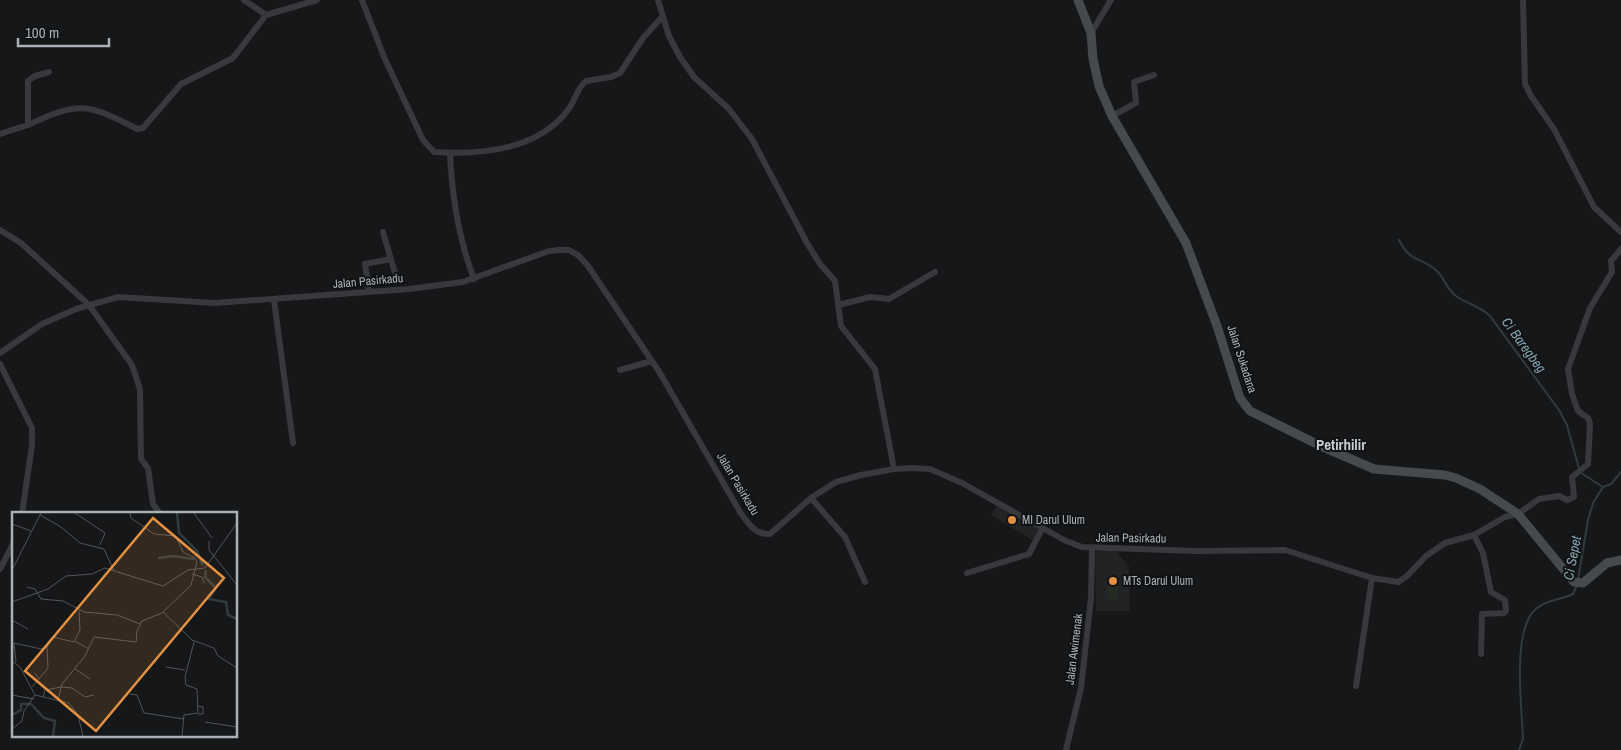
<svg xmlns="http://www.w3.org/2000/svg" width="1621" height="750" font-family="'Archivo Narrow',sans-serif">
<style>
.built{fill:#222325}
.green{fill:#232b23}
.lines{fill:none;stroke-linecap:round;stroke-linejoin:round}
.stream{stroke:#303b40;stroke-width:2}
.minor{stroke:#38393d;stroke-width:6}
.secondary{stroke:#46494d;stroke-width:9}
.poi-dot{fill:#e49142;stroke:#111213;stroke-width:2}
.labels{text-anchor:middle;stroke-width:4;stroke-linejoin:round;paint-order:stroke}
.street-label{font-size:12px;fill:#a9b0b7;stroke:#111213}
.poi-label{font-size:12px;fill:#a9b0b7;stroke:#111213;text-anchor:start}
.water-label{font-size:14px;font-style:italic;fill:#83a3af;stroke:#111213}
.quarter-label{font-size:15px;font-weight:bold;fill:#caced3;stroke:#111213}
.inset-river{fill:none;stroke:#303b40;stroke-width:2.5}
.inset-road{fill:none;stroke:#515458;stroke-width:1}
.view{fill:#e49142;fill-opacity:0.15;stroke:#e49142;stroke-width:2.5}
.inset-edge{fill:none;stroke:#a9b0b7;stroke-width:2.5}
</style>
<rect width="100%" height="100%" fill="#161718"/>
<g class="built">
<polygon points="998,504 1039,528 1032,540 991,515"/>
<polygon points="1098,551 1115,551 1129,566 1130,611 1096,611 1095,554"/>
</g>
<polygon class="green" points="1118,579 1118,599 1108,599 1108,580"/>
<g class="lines">
<g class="stream">
<path d="M1399,240C1411,264 1421,256 1437,271C1445,279 1447,290 1456,296C1467,304 1480,306 1490,316L1559,410L1567,425L1579,469"/>
<polyline points="1581,473 1603,487"/>
<polyline points="1578,580 1588,520 1593,503 1603,487 1611,484 1621,472"/>
<path d="M1519,750L1523,739C1522,708 1511,627 1537,608C1548,599 1561,600 1573,594L1577,585"/>
</g>
<g class="minor">
<polyline points="244,0 266,15 317,0"/>
<path d="M362,0L384,57L423,140L434,152C480,155 538,150 568,110C575,101 577,88 586,81L611,77L620,73L643,38L662,17"/>
<polyline points="658,0 669,36 680,57 694,77 729,109 752,139 807,243 820,264 835,281 841,326 875,369 894,469"/>
<polyline points="1523,0 1525,84 1531,96 1554,129 1594,207 1621,232"/>
<polyline points="1091,33 1111,0"/>
<polyline points="1112,116 1136,103 1134,82 1154,75"/>
<path d="M28,125C79,101 87,103 137,129L143,128L181,84L233,58L266,15"/>
<polyline points="0,134 28,125 28,81 35,76 49,72"/>
<path d="M450,153C452,197 458,237 474,279"/>
<polyline points="0,230 21,243 89,305 132,365 140,389 141,459 148,468 153,504 160,514"/>
<polyline points="383,232 395,273"/>
<polyline points="369,292 365,264 391,259"/>
<polyline points="274,300 293,443"/>
<polyline points="838,305 870,297 889,299 935,272"/>
<path d="M0,353L42,324L76,309L118,297L215,303L409,289L463,282L549,251L560,250H569L578,255L588,266L660,373L740,512C748,523 755,535 770,534L811,498L836,482L861,475L894,469L913,468L930,469L962,483L1066,541L1082,547L1195,551L1285,550L1372,578L1398,582L1407,576L1426,556L1445,543L1474,535L1505,517L1518,514L1539,499L1559,496L1567,500L1574,497L1572,477L1588,464L1590,424L1588,418L1578,411L1572,394L1568,369L1590,308L1612,272L1611,261L1621,249"/>
<polyline points="0,364 32,428 32,445 22,514"/>
<polyline points="620,370 652,361"/>
<polyline points="811,498 845,537 865,582"/>
<polyline points="1474,535 1483,553 1491,592 1505,600 1506,611 1504,613 1482,614 1481,654"/>
<polyline points="0,569 14,542"/>
<polyline points="967,573 1029,554 1043,527"/>
<polyline points="1356,686 1372,578"/>
<polyline points="1066,750 1081,688 1091,598 1092,549"/>
</g>
<polyline class="secondary" points="1078,0 1091,33 1093,59 1099,86 1112,116 1186,243 1217,326 1240,398 1250,411 1323,447 1374,469 1445,475 1456,478 1480,489 1518,514 1574,582 1583,583 1607,563 1621,560"/>
</g>
<g class="poi-dot">
<circle cx="1012" cy="520" r="5"/>
<circle cx="1113" cy="581" r="5"/>
</g>
<g class="labels">
<g class="street-label">
<text transform="translate(368 281) rotate(-5)" y="4">Jalan Pasirkadu</text>
<text transform="translate(1242 359) rotate(72)" y="4">Jalan Sukadana</text>
<text transform="translate(738 484) rotate(59)" y="4">Jalan Pasirkadu</text>
<text transform="translate(1131 538) rotate(1)" y="4">Jalan Pasirkadu</text>
<text transform="translate(1074 649) rotate(-83)" y="4">Jalan Awimenak</text>
</g>
<g class="poi-label">
<text x="1022" y="524">MI Darul Ulum</text>
<text x="1123" y="585">MTs Darul Ulum</text>
</g>
<g class="water-label">
<text transform="translate(1524 345) rotate(54)" y="5">Ci Baregbeg</text>
<text transform="translate(1572 558) rotate(-79)" y="5">Ci Sepet</text>
</g>
<g class="quarter-label">
<text x="1341" y="450">Petirhilir</text>
</g>
</g>
<g transform="translate(12 512)">
<rect width="225" height="225" fill="#161718"/>
<path class="inset-river" d="M165,1L167,21L185,39L191,54M146,46L161,44L182,47M194,58L193,65L204,76L197,87L214,90L216,103L225,107M0,203L9,198V192H19L32,206L43,209L41,224"/>
<path class="inset-road" d="M63,1L93,21L88,33M182,1L200,26M28,3L49,15L68,31L92,37L102,59M0,12L19,19M197,29V38L225,73M0,58L29,1M180,62L190,65L192,71M15,75L23,77L29,87L51,89L72,100L105,103L128,112M0,90L36,77L54,64L80,62L93,56L151,74L176,58L193,56L225,11M151,100L180,128L202,136L206,144L225,156M0,108L16,117M63,129L77,137M0,149L8,155L23,183L12,199L10,209L0,217M4,150L2,131L29,137L35,135L41,125L62,130L68,118L67,99M154,155L173,158M63,157L78,167M27,167L36,156L35,135M20,175L27,167L23,161M118,182L125,183L132,201L172,207M0,183L22,187M23,183L57,191L66,203L71,224M31,185L33,178L49,175L60,176L73,185L82,183M46,188L50,172L73,144L82,125L124,130L125,119L130,109L150,101L179,73L185,50L183,46L171,40L164,24L142,22L119,6L118,1M185,194L191,195V202H186M193,210L225,215M170,224L172,203L186,201L185,177L174,173L173,165L182,130"/>
<path class="view" d="M141,6L212,66L84,219L13,159Z"/>
<rect width="225" height="225" class="inset-edge"/>
</g>
<path d="M18 38v8h91v-8" fill="none" stroke="#a9b0b7" stroke-width="2.5"/>
<text x="25" y="38" font-size="15" fill="#a9b0b7" stroke="#111213" stroke-width="4" paint-order="stroke">100 m</text>
</svg>
